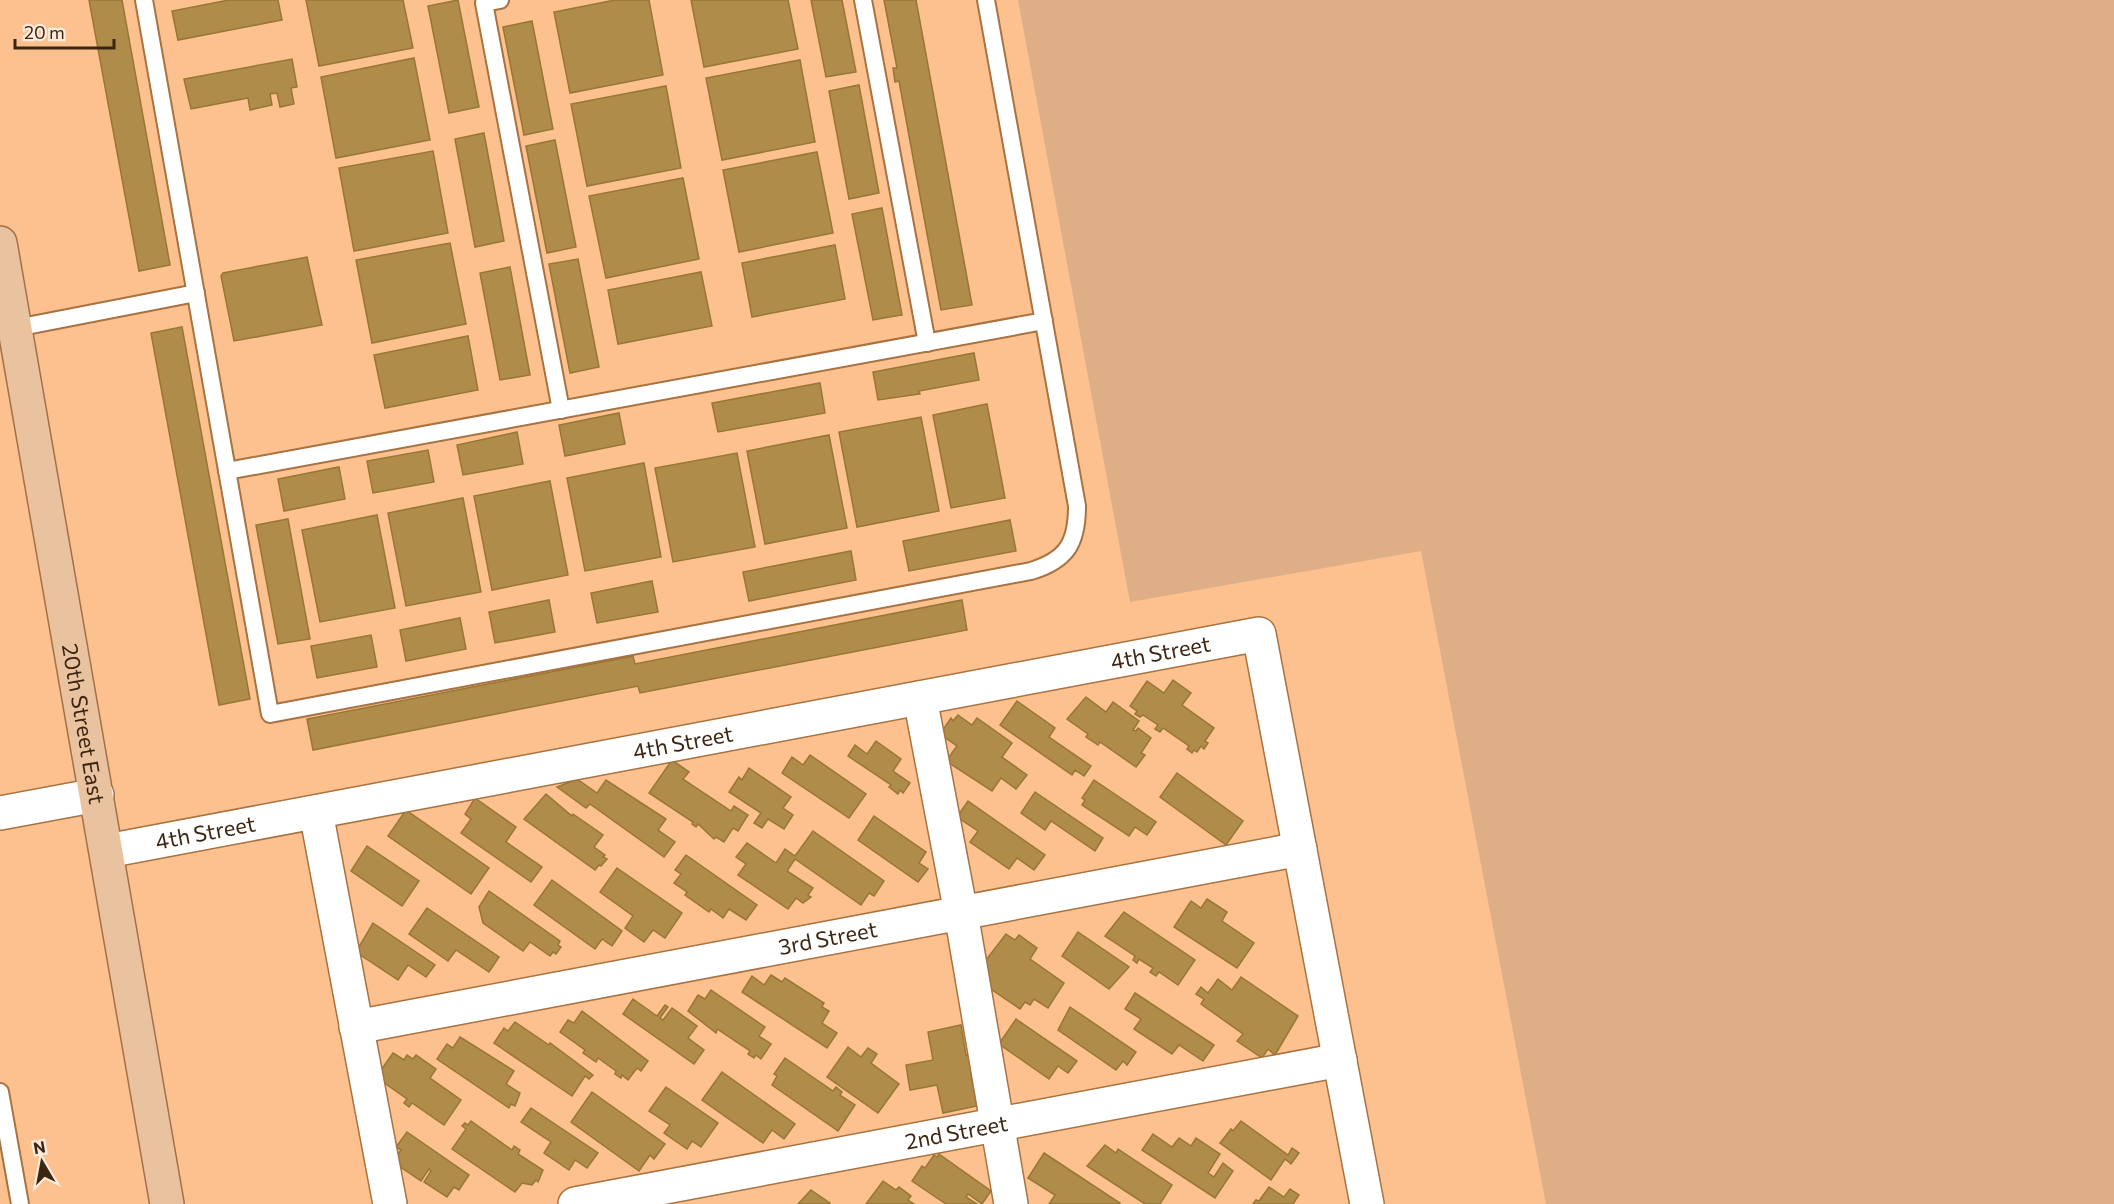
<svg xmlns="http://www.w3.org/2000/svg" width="2114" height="1204" font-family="Commissioner,sans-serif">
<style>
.green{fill:#deaf87}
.building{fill:#af8c4a;stroke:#987633;stroke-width:1.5}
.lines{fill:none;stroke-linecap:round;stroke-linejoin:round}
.lane-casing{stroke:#a87241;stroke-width:20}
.street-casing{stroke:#a87241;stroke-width:36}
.primary-casing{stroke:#a37145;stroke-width:36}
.lane{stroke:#fff;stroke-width:16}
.street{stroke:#fff;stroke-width:33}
.primary{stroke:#e9c2a0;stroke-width:33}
.labels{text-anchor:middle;stroke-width:5;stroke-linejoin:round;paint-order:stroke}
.street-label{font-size:22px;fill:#3c2511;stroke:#feebdc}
</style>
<rect width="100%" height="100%" fill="#fcc18e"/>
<polygon class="green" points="1018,0 2114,0 2114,1204 1546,1204 1421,551 1130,602"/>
<g class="building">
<polygon points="89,0 122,0 170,265 139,271"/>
<polygon points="229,0 278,0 282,20 178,40 172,11"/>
<polygon points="306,0 403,0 413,48 319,66"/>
<polygon points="458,0 479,107 449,113 428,6"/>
<polygon points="615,0 649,0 663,75 570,93 554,12"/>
<polygon points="691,0 788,0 798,49 704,67"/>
<polygon points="811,0 842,0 856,72 826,77"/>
<polygon points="884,0 916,0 972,305 941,310 899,81 895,82 893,68 897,68"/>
<polygon points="532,21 553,129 524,135 503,27"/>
<polygon points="414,58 430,140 336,158 321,77"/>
<polygon points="292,59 297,87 291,88 294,104 280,107 277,93 270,94 272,105 250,110 248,98 191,109 184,79"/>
<polygon points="800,60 815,142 722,160 706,78"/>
<polygon points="859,85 879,193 849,199 829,91"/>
<polygon points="666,86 681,168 587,186 571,104"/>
<polygon points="484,133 504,241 475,247 455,139"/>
<polygon points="555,140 576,247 547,253 526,146"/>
<polygon points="433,151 448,233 354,251 339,168"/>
<polygon points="817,152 833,233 739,252 723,170"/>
<polygon points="683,178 699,259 606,278 589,196"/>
<polygon points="882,208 902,315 873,320 852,214"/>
<polygon points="450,243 466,324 372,343 356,260"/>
<polygon points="835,245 845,299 752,317 742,263"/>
<polygon points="307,257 322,325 234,341 221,276 223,273"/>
<polygon points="578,259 599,367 570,373 549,264"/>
<polygon points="510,267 530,375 500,380 480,273"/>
<polygon points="701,272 712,326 618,344 608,290"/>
<polygon points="182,327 250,699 219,705 151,333"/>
<polygon points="468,336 478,390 385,408 374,355"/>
<polygon points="974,353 979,380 919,391 920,394 878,400 873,372"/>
<polygon points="820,383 825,413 718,432 712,403"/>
<polygon points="987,404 1005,498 951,508 933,415"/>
<polygon points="619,413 625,444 565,456 559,425"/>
<polygon points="921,417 939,511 857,527 839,432"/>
<polygon points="517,432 523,464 463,475 457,445"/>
<polygon points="829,435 847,528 765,544 747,451"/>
<polygon points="428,450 434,482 373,493 367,461"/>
<polygon points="737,453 755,547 673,562 655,468"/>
<polygon points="644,463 661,557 585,571 567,478"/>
<polygon points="339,467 345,499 284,511 278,479"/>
<polygon points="550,481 568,575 492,590 474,496"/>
<polygon points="463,498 481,592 406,606 388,513"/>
<polygon points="377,515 395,608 320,622 302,530"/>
<polygon points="288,519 310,639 278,644 256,525"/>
<polygon points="1010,520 1016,551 909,571 903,541"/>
<polygon points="851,551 856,580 749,601 743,572"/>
<polygon points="652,581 658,612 597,623 591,593"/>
<polygon points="549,600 555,632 495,643 489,612"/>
<polygon points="962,600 967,630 640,693 638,686 313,750 307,719 633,656 635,664"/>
<polygon points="460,618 466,649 406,661 400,630"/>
<polygon points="371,635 377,667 317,678 311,646"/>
<polygon points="1173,680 1191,693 1182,705 1214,728 1205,741 1208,743 1204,749 1201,746 1197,752 1194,750 1192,753 1187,749 1189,746 1163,728 1160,732 1155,729 1158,725 1143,715 1140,717 1135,714 1137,711 1130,706 1147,681 1164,693"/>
<polygon points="1086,697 1106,712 1113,702 1139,721 1133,730 1136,731 1138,728 1151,738 1141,753 1145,755 1136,767 1100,742 1098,745 1086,737 1088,734 1067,719"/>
<polygon points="1017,701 1055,728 1049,737 1091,766 1084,776 1075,770 1072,775 1000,725"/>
<polygon points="958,715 972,725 977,718 1012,743 1002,757 1027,775 1016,789 1001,778 992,791 946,761 957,746 940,734 951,718 953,721"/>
<polygon points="876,741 901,759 893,771 910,783 903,793 900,790 898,794 889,787 891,785 848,756 855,745 867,754"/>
<polygon points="810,755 866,794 849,818 782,773 792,757 803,765"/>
<polygon points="672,760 689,772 683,779 731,811 734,806 748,815 738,831 733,828 724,842 716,837 714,839 698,824 696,827 692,824 693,822 649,793"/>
<polygon points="749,768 791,797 783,808 793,815 784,829 768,819 762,828 754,823 761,813 729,792 739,777 742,780"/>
<polygon points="1177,773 1243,821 1226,845 1160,797"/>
<polygon points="577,779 597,793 606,780 666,819 658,830 675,842 664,857 590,804 586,808 557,787"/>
<polygon points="1094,780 1156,822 1147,835 1135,827 1129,836 1082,805 1085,800 1082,798"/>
<polygon points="1035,792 1103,838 1095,851 1051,821 1045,830 1021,813"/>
<polygon points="546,794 572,816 573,814 603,835 594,847 605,855 603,857 607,859 601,866 599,865 595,870 524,819"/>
<polygon points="475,798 516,827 506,842 542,867 531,882 461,833 471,819 465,814"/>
<polygon points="968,801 1045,855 1034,870 1017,858 1009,869 970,842 978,831 957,817"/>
<polygon points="406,810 489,868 471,894 388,836"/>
<polygon points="874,816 926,852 919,863 928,869 918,882 858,840"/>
<polygon points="813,831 884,881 874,896 869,893 861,905 795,859 787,871 813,888 808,895 811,897 803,903 796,898 788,909 738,875 746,864 736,857 747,843 776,863 785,849 795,856"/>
<polygon points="367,846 419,881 402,906 351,871"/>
<polygon points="686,855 757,905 746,920 729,909 723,918 711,909 709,912 685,895 687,892 674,883 681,874 675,870"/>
<polygon points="617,868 682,913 665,938 653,930 644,942 625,928 633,916 600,892"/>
<polygon points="552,880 622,931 612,946 602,939 595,949 534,905"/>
<polygon points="489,891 560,941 558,945 561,947 556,954 553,952 550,956 530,942 523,951 483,923 479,907"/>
<polygon points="1207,899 1227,912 1222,921 1254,943 1237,968 1174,927 1191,901 1201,908"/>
<polygon points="427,908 499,957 489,972 456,950 448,961 409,934"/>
<polygon points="1124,912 1195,960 1178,985 1159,972 1156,976 1150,972 1153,968 1139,959 1137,963 1133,960 1135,956 1105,936"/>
<polygon points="373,923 435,965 426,977 408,965 398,980 356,952"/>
<polygon points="1078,932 1129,967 1109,989 1062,956"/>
<polygon points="1006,934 1015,940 1019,935 1037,948 1030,959 1064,983 1048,1008 1034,999 1030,1005 1025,1002 1020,1009 988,987 983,964"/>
<polygon points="771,975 782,982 785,978 824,1003 822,1007 829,1011 822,1023 837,1033 827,1048 742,992 752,976 764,985"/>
<polygon points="1241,977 1298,1016 1275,1055 1268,1049 1262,1058 1237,1041 1243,1034 1201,1004 1204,999 1196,994 1201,987 1208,993 1218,979 1232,990"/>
<polygon points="711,990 765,1027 759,1036 771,1044 761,1059 756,1055 754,1058 748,1054 750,1051 717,1029 716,1033 688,1011 698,995 705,999"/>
<polygon points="1135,993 1214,1045 1203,1061 1179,1045 1172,1054 1134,1029 1141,1019 1125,1009"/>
<polygon points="633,999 657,1016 665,1005 668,1007 660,1018 663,1020 672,1008 697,1026 688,1038 704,1050 694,1064 623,1014"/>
<polygon points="1070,1007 1136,1052 1127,1065 1123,1061 1116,1070 1058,1030"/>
<polygon points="582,1011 648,1061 641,1071 637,1068 628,1080 622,1075 621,1078 615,1074 616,1071 598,1058 596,1062 583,1053 585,1050 560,1032 568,1020 574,1023"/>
<polygon points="1016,1019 1077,1061 1068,1073 1058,1066 1049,1079 999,1044"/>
<polygon points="515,1022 549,1045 550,1043 593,1075 589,1079 585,1076 572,1096 494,1043 504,1028 508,1031"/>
<polygon points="961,1025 966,1055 970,1055 974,1075 971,1075 977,1106 943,1113 937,1085 910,1090 906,1065 933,1060 928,1032"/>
<polygon points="460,1037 514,1071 506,1084 520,1093 515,1106 511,1104 509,1108 437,1059 447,1044 453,1048"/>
<polygon points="848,1047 861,1057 868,1048 877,1054 871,1063 899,1084 878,1113 827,1077"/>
<polygon points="393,1053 404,1060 407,1055 413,1059 416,1055 436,1069 430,1078 461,1100 444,1125 412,1103 409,1107 404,1103 407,1099 376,1077"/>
<polygon points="785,1058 833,1091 836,1087 842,1092 840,1095 855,1105 838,1131 772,1085 777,1076 774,1074"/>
<polygon points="722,1072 795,1124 784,1139 772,1130 763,1143 702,1100"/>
<polygon points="666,1087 718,1123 701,1147 692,1141 687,1149 664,1133 670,1125 649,1111"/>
<polygon points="592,1092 665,1144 654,1159 650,1155 639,1171 571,1122"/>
<polygon points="531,1108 598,1153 587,1168 575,1160 569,1170 544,1153 551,1142 521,1122"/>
<polygon points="471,1121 512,1150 514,1146 520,1150 518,1154 543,1170 538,1182 536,1180 532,1185 522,1183 515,1192 452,1149 466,1129 462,1126 465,1123 468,1125"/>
<polygon points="1241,1121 1288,1155 1292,1148 1299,1153 1291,1164 1285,1159 1271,1180 1220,1143 1231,1129 1233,1131"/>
<polygon points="407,1132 469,1175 459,1190 454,1187 447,1197 424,1182 431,1171 429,1169 421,1181 393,1162 401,1150 396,1147"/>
<polygon points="1153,1134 1172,1147 1179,1138 1191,1146 1196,1138 1220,1154 1208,1173 1214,1177 1223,1163 1233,1171 1215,1198 1142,1150"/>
<polygon points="1105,1145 1116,1153 1118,1149 1172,1185 1160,1204 1145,1204 1087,1166"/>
<polygon points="1044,1153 1120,1203 1119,1204 1049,1204 1055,1195 1028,1178"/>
<polygon points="939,1154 991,1191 982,1204 968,1194 966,1197 977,1204 946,1204 912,1181 922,1166 925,1168 934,1155 937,1157"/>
<polygon points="883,1181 896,1190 899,1187 911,1196 908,1200 914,1204 866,1204"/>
<polygon points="1269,1187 1284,1197 1290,1189 1299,1195 1293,1204 1253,1204 1256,1200 1259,1201"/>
<polygon points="811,1190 830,1203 829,1204 798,1204"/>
</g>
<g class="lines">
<defs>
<g id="lane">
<path d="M144,0L270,714L1031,571C1067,560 1077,543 1077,506L986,0"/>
<polyline points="500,0 484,3 561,410"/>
<polyline points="863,0 927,343"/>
<polyline points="16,328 196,293"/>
<polyline points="227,471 1044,321"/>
<polyline points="0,1092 20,1204"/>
</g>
<g id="street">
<polyline points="920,698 961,913 1011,1204"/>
<polyline points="316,812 390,1204"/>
<polyline points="0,813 97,795"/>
<path id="s1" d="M107,851L1259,634L1367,1204"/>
<path id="s2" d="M356,1027L1300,849"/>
<path id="s3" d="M575,1204L1340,1060"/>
</g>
<g id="primary">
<path id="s4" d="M0,243L167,1204"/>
</g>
</defs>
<use href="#lane" class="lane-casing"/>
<use href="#street" class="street-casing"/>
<use href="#primary" class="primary-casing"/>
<use href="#lane" class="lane"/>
<use href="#street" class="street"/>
<use href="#primary" class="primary"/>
</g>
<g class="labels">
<g class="street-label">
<text dy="8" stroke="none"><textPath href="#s1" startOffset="1072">4th Street</textPath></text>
<text dy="8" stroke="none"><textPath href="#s4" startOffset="488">20th Street East</textPath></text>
<text dy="8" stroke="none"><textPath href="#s1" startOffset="586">4th Street</textPath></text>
<text dy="8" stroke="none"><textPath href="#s1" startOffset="100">4th Street</textPath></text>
<text dy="8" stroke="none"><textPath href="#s2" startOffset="480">3rd Street</textPath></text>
<text dy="8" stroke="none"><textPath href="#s3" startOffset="388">2nd Street</textPath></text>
</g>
</g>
<g transform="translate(42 1162) rotate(350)" stroke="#feebdc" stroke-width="4.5" paint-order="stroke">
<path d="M0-4.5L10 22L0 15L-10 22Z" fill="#3c2511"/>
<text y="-9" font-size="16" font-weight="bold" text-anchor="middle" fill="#3c2511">N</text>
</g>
<path d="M15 39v9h99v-9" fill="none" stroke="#3c2511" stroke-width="3"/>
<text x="24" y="39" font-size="18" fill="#3c2511" stroke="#feebdc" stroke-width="4.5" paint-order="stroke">20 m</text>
</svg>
